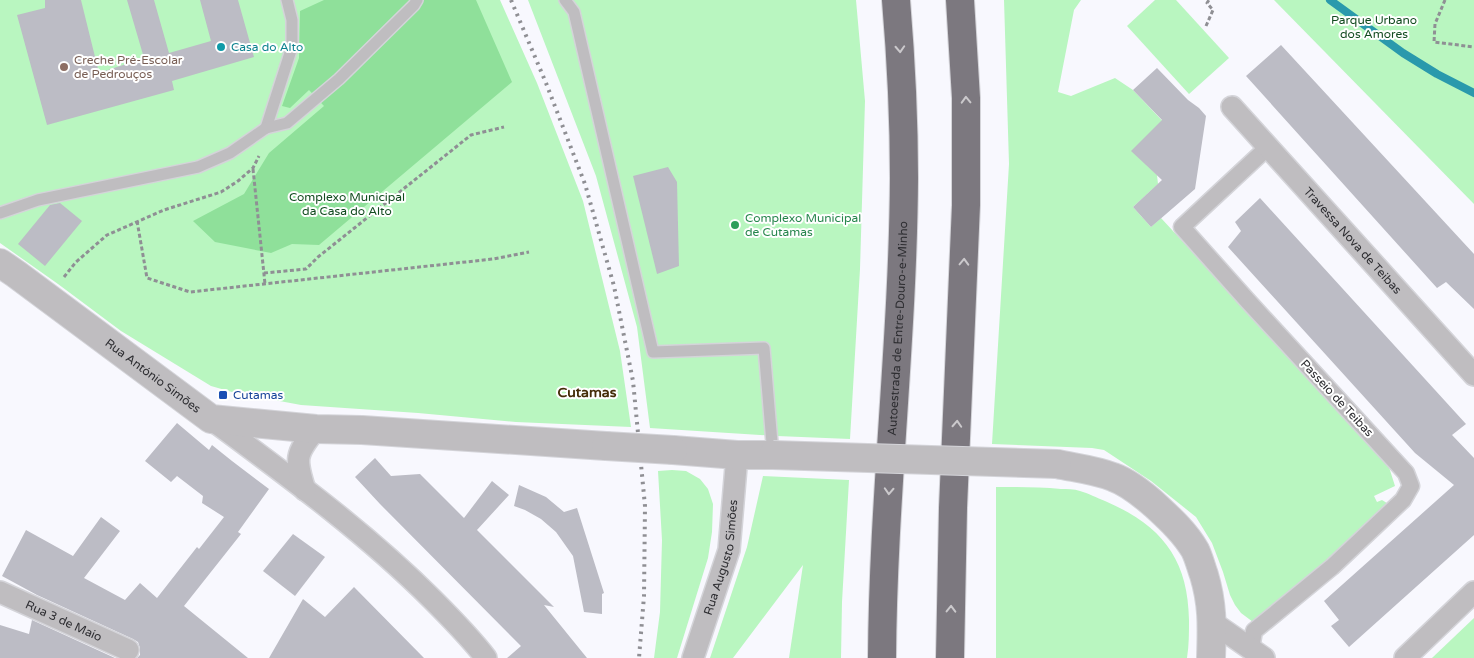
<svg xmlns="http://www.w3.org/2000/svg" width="1474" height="658" font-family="'Varela Round',sans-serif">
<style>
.green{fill:#b9f6c0}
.forest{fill:#8fe09a}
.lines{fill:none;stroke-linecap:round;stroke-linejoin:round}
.stream{stroke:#2a99ac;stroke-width:8}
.building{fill:#bcbcc5}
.service-casing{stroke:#d4d4d9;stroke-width:14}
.pedestrian-casing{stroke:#d4d4d9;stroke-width:19}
.minor-casing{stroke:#d4d4d9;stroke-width:24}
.tertiary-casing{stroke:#d4d4d9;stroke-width:30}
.motorway-casing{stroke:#d4d4d9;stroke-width:30}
.path{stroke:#8f8f94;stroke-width:3;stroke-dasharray:4 2.5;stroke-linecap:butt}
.service{stroke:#bfbdc0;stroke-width:11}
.pedestrian{stroke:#bfbdc0;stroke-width:16}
.minor{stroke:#bfbdc0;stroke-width:21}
.tertiary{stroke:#bfbdc0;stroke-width:28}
.motorway{stroke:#7c787f;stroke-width:28}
.rail{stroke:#8f8f94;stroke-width:4;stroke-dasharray:2.5 5;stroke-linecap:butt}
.tertiary-bridge-casing{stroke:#d4d4d9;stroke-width:30;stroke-linecap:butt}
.tertiary-bridge{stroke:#bfbdc0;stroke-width:28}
.oneway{stroke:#cbc9cc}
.culture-dot{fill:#0f9aa8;stroke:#fff;stroke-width:2}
.education-dot{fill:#8d6e63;stroke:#fff;stroke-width:2}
.leisure-dot{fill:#2e9e5b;stroke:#fff;stroke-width:2}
.transit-dot{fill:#1a4fb4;stroke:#fff;stroke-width:2}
.labels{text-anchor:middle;stroke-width:4;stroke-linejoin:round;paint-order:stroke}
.park-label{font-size:12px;fill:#114b1f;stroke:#fff}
.culture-label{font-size:12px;fill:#0d838f;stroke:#fff;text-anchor:start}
.education-label{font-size:12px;fill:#785e54;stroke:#fff;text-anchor:start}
.leisure-label{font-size:12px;fill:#27864d;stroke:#fff;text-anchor:start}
.street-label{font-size:12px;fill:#2e2e32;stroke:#fff}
.transit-label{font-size:12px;fill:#164399;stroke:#fff;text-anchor:start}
.neighbourhood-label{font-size:14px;font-weight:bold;fill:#442c08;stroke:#fff}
</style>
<rect width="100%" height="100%" fill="#f8f8fe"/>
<g class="green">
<polygon points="0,0 500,0 537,83 583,201 620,351 631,427 516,422 418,413 301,405 232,392 211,386 121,331 58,284 0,243"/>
<polygon points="528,0 856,0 865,101 860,269 850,439 777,436 650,428 637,327 596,176"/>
<polygon points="1004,0 1081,0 1074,10 1058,92 1071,96 1115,78 1133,90 1172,131 1132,151 1157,175 1158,184 1133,207 1151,227 1161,218 1388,464 1395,486 1374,496 1377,502 1382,500 1390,505 1257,625 1241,613 1235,605 1230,595 1223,572 1212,543 1196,517 1151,481 1104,450 1092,448 992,444 1009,164"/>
<polygon points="1155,0 1176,0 1229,58 1189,94 1127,26"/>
<polygon points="1274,0 1474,0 1474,204"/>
<polygon points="672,470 686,471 700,479 708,489 713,504 712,532 708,558 677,658 654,658 660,612 662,540 658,471"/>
<polygon points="763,476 849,480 842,602 841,658 789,658 803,565 733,658 710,658 747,547"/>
<path d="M996,487C1018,487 1040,487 1061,489C1067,489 1074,489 1080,491C1088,493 1097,498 1105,501C1161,525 1188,558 1189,620C1189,633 1189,645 1187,658H996Z"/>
<polygon points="1474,618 1474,658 1432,658"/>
</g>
<polygon class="forest" points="324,0 476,0 512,82 319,245 292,244 271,253 215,242 193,221 244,194 269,153 324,106 309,90 290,108 282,106 299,58 300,11"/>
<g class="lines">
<polyline class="stream" points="1330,0 1403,53 1437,74 1474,93"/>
</g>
<g class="building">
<polygon points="45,0 81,0 99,73 144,58 127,0 154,0 169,53 211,41 200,0 238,0 254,57 172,81 174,90 47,125 17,15 45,8"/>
<polygon points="1281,45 1474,254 1474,309 1446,282 1437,288 1246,76"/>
<polygon points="1157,68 1188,100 1199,108 1206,116 1195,189 1151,227 1133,207 1162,180 1131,151 1162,120 1133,90"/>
<polygon points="668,167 677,182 679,266 657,274 633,176"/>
<polygon points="1260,198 1466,424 1452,435 1474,458 1474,535 1349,647 1331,626 1339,620 1324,601 1454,485 1415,453 1228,247 1241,231 1235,222"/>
<polygon points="60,203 82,221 45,266 18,244 50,205"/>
<polygon points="177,423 209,450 212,445 232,461 269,489 238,532 241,534 184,606 248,658 137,658 140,655 140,648 138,642 133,639 37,595 2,576 26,530 73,556 101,517 120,531 84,578 125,600 140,583 157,598 197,547 199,549 224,517 202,503 203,496 177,476 171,482 145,461"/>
<polygon points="375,458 391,476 420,474 464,518 492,481 509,495 477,530 554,607 544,605 587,658 507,658 521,646 380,504 355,477"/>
<polygon points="519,485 546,497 564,512 577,508 604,593 602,594 602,614 584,612 573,556 556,532 541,519 525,510 514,506"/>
<polygon points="293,534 325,557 295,596 263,571"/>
<polygon points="354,587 424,658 269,658 303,599 325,617"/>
<polygon points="32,620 115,658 0,658 0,625 29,634"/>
</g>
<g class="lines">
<defs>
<g id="service">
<polyline points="565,0 574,12 653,352 764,348 773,455"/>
<polyline points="266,128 292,47 292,20 287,0"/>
<polyline points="0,213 38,200 198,167 230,153 266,128 287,123 339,79 414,5 417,0"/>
</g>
<polyline id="pedestrian" points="1251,649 1254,631 1332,567 1403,500 1411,486 1406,473 1247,300 1182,227 1268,147"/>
<g id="minor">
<path id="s1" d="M1232,107L1474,375"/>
<path d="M211,419C288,476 365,532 432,599C451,618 470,637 486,658"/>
<path d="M305,490C295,459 295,454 316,429"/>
<path id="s2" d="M0,592L128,650"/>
<polyline points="1212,622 1264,658"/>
<path id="s3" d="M693,658L729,550L737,455"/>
<polyline points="1405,658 1474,592"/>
</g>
<g id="tertiary">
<path id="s4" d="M0,263L16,274L211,419L316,429L362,430L606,446"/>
<polyline points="673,450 737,455 773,455"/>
<path d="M1057,464C1076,468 1095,470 1113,477C1127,482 1146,497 1157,507C1171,520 1185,533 1195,550C1199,558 1201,567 1204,575C1213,605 1212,627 1211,658"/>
</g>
<g id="motorway">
<path id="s5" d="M882,658C883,498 903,338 904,178C904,118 901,59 896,0"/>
<polyline points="950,658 953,508 966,205 966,98 960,0"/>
</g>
</defs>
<use href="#service" class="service-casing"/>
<use href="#pedestrian" class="pedestrian-casing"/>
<use href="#minor" class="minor-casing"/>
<use href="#tertiary" class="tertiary-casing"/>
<use href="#motorway" class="motorway-casing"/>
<g class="path">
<polyline points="1445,0 1435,24 1434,42 1474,47"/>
<polyline points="1206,26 1213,10 1207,3 1209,0"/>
<polyline points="253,169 265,284"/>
<polyline points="137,221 147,278 190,292 493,259 529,252"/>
<polyline points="264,273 306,269 318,257 471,135 504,127"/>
<polyline points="64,277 76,262 107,235 164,210 221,192 238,181 253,168 259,156"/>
</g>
<use href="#service" class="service"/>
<use href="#pedestrian" class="pedestrian"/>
<use href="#minor" class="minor"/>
<use href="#tertiary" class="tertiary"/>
<use href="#motorway" class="motorway"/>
<polyline class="rail" points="511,0 546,83 585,184 614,286 633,381 645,506 644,596 639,658"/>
<defs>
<g id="tertiary-bridge">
<polyline points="606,446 673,450"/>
<polyline points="773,455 1057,464"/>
</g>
</defs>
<use href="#tertiary-bridge" class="tertiary-bridge-casing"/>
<use href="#tertiary-bridge" class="tertiary-bridge"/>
</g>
<defs><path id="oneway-chevron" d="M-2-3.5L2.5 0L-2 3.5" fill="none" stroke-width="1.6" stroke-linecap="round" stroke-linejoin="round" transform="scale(1.25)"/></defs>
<g class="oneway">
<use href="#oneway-chevron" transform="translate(900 49) rotate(87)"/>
<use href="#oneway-chevron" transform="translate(966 100) rotate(-92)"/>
<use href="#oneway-chevron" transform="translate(964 262) rotate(-88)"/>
<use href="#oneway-chevron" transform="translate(957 424) rotate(-87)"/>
<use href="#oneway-chevron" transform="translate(889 491) rotate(93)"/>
<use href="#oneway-chevron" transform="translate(951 609) rotate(-89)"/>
</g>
<circle class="culture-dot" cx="221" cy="47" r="5"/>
<circle class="education-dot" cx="64" cy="67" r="5"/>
<circle class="leisure-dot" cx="735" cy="225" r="5"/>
<rect class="transit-dot" x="218" y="390" width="10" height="10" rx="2.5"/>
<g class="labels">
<g class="park-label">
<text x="1374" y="24">Parque Urbano<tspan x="1374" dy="14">dos Amores</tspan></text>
<text x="347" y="201">Complexo Municipal<tspan x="347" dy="14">da Casa do Alto</tspan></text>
</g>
<g class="culture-label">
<text x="231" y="51">Casa do Alto</text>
</g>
<g class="education-label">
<text x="74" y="64">Creche Pré-Escolar<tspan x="74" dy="14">de Pedrouços</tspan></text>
</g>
<g class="leisure-label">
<text x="745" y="222">Complexo Municipal<tspan x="745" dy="14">de Cutamas</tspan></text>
</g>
<g class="street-label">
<text dy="4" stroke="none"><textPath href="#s1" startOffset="180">Travessa Nova de Teibas</textPath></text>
<text dy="4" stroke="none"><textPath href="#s5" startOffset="330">Autoestrada de Entre-Douro-e-Minho</textPath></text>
<text dy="4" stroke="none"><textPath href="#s4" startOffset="190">Rua António Simões</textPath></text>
<text transform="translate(1337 398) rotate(47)" y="4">Passeio de Teibas</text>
<text dy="4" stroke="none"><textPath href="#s3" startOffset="105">Rua Augusto Simões</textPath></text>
<text dy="4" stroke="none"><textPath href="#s2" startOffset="70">Rua 3 de Maio</textPath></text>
</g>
<g class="transit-label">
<text x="233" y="399">Cutamas</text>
</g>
<g class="neighbourhood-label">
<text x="587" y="397">Cutamas</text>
</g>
</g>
</svg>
